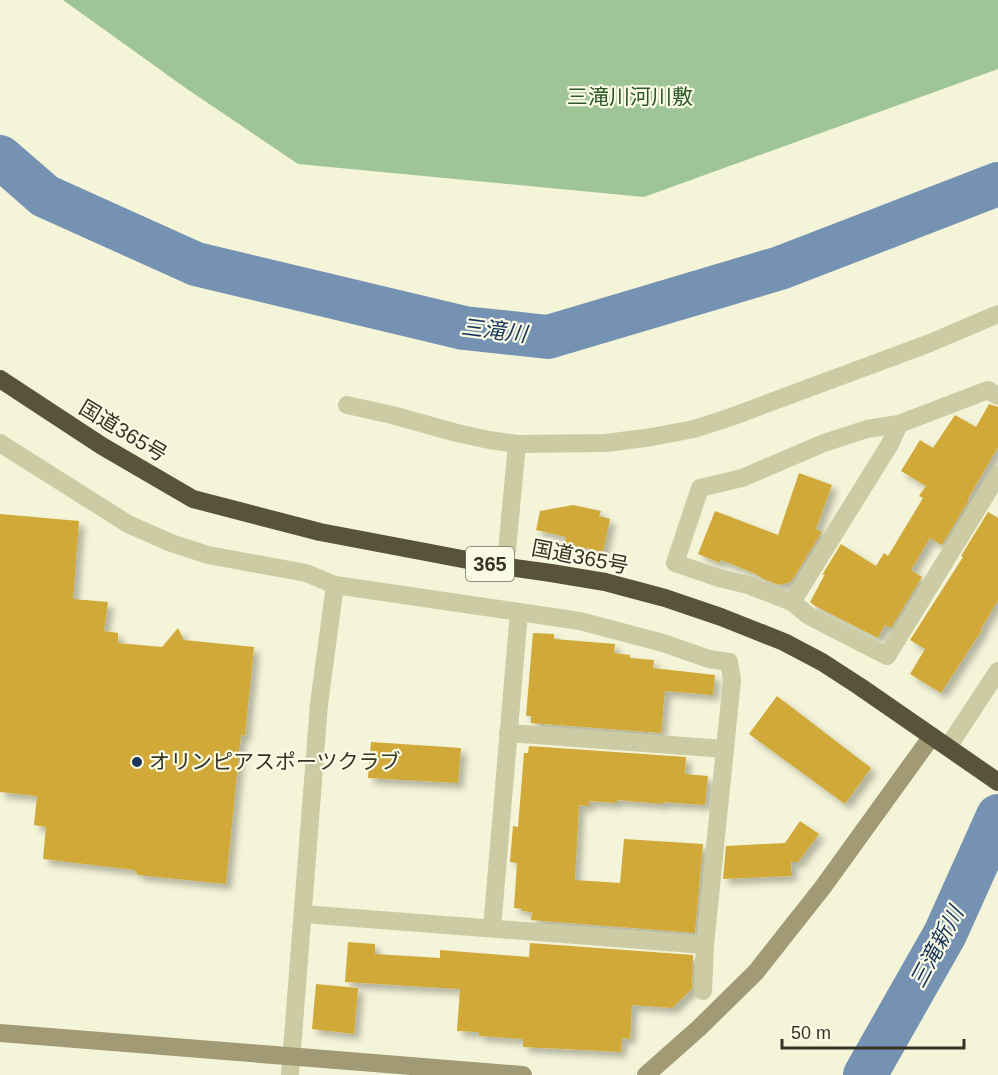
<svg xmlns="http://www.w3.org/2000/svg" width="998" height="1075" font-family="Arial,'Noto Sans JP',sans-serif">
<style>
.green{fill:#9fc497}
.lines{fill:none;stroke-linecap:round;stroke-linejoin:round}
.river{stroke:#7592b3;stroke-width:44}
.building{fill:#d1a939;filter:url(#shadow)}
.street{stroke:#cdcba3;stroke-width:18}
.secondary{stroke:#a19a75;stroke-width:18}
.highway{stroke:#59533c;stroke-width:18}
.poi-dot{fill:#18365c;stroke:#fafbe5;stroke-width:2}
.labels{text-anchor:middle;stroke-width:4.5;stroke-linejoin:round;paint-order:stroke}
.shield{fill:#fafbe5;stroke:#72705f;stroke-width:1.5}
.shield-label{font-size:20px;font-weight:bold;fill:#373426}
.park-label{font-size:21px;fill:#2e5827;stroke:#fafbe5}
.street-label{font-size:21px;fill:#373426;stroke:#fafbe5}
.poi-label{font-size:21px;fill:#373426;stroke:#fafbe5;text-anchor:start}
.water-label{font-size:22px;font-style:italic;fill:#18365c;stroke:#fafbe5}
</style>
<defs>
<filter id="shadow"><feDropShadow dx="5.5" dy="5.5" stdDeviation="3" flood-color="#0004"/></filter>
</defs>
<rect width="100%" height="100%" fill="#f3f4d8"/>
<polygon class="green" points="63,0 998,0 998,69 644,197 298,164 187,89"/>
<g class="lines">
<g class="river">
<polyline points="0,157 45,196 196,264 464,328 548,337 780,268 998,184"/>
<polyline points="865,1075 945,934 998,816"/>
</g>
</g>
<g class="building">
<polygon points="989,404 998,407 998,447 968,499 969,500 942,545 930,538 911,570 922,577 891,628 885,625 878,638 815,606 810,602 825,574 822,575 841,544 876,566 884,553 888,556 923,498 919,496 926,486 901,471 920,440 933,448 955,415 976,427"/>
<polygon points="799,473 832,485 816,529 822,532 791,582 779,585 763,579 756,574 721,560 720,563 698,554 715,511 778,535"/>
<polygon points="573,505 601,511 599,516 610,519 603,552 564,543 566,537 536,530 540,511"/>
<polygon points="988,512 998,518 998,600 981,629 982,630 941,693 910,674 925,649 910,640 963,557 961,556"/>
<polygon points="0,514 79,521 73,599 108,602 104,631 118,633 118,643 162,647 178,628 184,640 254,647 245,736 241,735 226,884 138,875 135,870 43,859 46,827 34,825 37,796 0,792"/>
<polygon points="533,633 554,634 554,639 615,644 614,653 630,655 630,658 654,660 653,668 715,675 713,695 665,691 661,733 531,723 531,716 526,716"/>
<polygon points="777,696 871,768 845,804 749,734"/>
<polygon points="371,742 461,748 458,783 368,778"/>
<polygon points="529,746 686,757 685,774 708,776 705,805 663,802 663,804 617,800 617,803 589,801 589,806 579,805 575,880 620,883 624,839 703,844 695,933 531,920 532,912 522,911 522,909 514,908 517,863 510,862 513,826 518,827 524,753 528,753"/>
<polygon points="800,821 819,834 798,862 791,862 792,876 723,879 726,846 785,843"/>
<polygon points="348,942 375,944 375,954 440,958 440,950 529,957 530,943 693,955 692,989 672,1008 632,1005 630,1039 622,1038 621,1052 523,1047 523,1039 479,1036 479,1032 457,1031 460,989 345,982"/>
<polygon points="316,984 358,988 354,1034 312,1029"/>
</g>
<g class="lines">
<g class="street">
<polyline points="998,396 988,390 899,424 867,429 824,443 742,478 700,488 675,563 719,578 748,585 792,602 809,616 887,656 998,475"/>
<polyline points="347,405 392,415 457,433 489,440 517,444 606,443 652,437 694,429 731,417 930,343 998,314"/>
<polyline points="0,443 128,524 171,543 208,555 306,573 335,585 580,621 663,643 709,659 729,662 732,680 705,945 703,991"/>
<polyline points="507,550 517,444"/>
<polyline points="792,602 890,444 899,424"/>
<polyline points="508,733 725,749"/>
<polyline points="948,747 998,671"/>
<polyline points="303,914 705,945"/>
<polyline points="492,928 519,612"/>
<polyline points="290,1075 319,704 335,585"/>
</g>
<g class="secondary">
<polyline points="0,1033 523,1075"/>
<polyline points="646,1075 699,1028 756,972 823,887 932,736"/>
</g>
<polyline class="highway" points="0,379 102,446 193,499 320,532 494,565 551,573 605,582 665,598 721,617 784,642 822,662 859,686 998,782"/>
</g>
<circle class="poi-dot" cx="137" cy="762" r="6"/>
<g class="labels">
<rect class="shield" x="466" y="547" width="48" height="34" rx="4.5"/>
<g class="shield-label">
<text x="490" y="571">365</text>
</g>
<g class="park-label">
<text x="630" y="104">三滝川河川敷</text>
</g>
<g class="street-label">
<text transform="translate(123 431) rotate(31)" y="7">国道365号</text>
<text transform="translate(580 557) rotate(11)" y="7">国道365号</text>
</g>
<g class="poi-label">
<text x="149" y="769">オリンピアスポーツクラブ</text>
</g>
<g class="water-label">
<text transform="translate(494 330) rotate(7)" y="8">三滝川</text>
<text transform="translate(936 947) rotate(-62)" y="8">三滝新川</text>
</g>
</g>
<path d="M782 1039v9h182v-9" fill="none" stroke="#373426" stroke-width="3"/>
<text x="791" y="1039" font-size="18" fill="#373426" stroke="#fafbe5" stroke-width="4.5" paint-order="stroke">50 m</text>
</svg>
